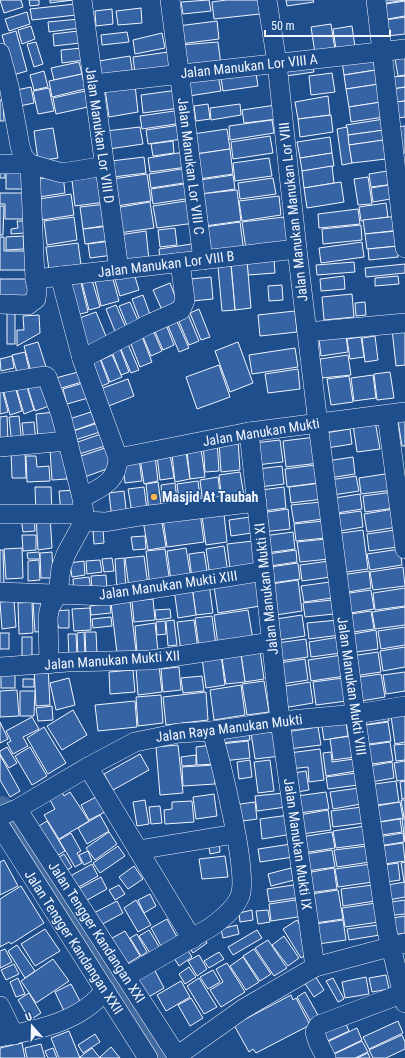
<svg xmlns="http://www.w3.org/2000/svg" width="405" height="1058" font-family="'Roboto Condensed',sans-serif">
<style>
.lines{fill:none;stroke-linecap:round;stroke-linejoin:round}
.river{stroke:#446ba0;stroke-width:30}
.building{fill:#3563a3;stroke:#f2f6ff}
.minor-casing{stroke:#f2f6ff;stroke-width:20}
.minor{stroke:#1f4e8c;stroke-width:19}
.poi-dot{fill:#ffb74d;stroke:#1f4e8c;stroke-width:1.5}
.labels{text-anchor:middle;stroke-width:3;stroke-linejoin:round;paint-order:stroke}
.street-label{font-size:14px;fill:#f2f6ff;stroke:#1f4e8c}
.poi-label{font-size:14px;font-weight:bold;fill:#f2f6ff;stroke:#1f4e8c;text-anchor:start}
</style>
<rect width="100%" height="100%" fill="#1f4e8c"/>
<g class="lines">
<polyline class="river" points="0,811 25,841 48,885 106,974 128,997 147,1024 164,1055"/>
</g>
<g class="building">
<polygon points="0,0 21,0 23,7 4,13"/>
<polygon points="29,0 39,0 39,5 30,6"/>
<polygon points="50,0 73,0 50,3"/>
<polygon points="209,0 211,11 183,14 181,2"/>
<polygon points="226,0 258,0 260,14 214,19 212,2"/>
<polygon points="286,0 313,0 314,2 287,6"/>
<polygon points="379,0 405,0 380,4"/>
<polygon points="405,1 405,16 382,20 379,5"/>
<polygon points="75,4 76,15 32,20 30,9"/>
<polygon points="141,8 142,23 118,25 116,11"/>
<polygon points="112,9 113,24 96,26 95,11"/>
<polygon points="27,12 30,24 9,31 5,19"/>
<polygon points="405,17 405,34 387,36 385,20"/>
<polygon points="79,19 80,28 49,32 48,22"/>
<polygon points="217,21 219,39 180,44 178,26"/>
<polygon points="331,24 335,50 315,53 311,27"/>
<polygon points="31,26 35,39 22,44 18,30"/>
<polygon points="352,26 355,47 336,49 333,29"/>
<polygon points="16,31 27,71 13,75 2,35"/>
<polygon points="78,31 80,43 54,46 53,34"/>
<polygon points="127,32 129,42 102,45 101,35"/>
<polygon points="162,33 165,48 135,54 133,40"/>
<polygon points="36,42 43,64 34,67 27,44"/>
<polygon points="218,42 221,65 183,69 181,45"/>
<polygon points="82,48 84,60 62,63 61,50"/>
<polygon points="168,52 170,67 135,73 133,57"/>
<polygon points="130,56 133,76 102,81 99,61"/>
<polygon points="373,56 375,70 344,75 342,61"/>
<polygon points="405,58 405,75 398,76 395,59"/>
<polygon points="312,61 314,72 286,76 285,65"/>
<polygon points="79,62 82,74 54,80 51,68"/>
<polygon points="376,70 379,84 346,89 344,75"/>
<polygon points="44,71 48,87 34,90 30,75"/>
<polygon points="256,73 258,86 223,91 221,78"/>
<polygon points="332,73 335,92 311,95 309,76"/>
<polygon points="82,74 85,89 52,97 49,81"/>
<polygon points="218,75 221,91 189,96 186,79"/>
<polygon points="405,76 405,87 393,89 391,77"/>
<polygon points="379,84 381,102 349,107 346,89"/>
<polygon points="135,85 138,112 109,117 105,89"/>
<polygon points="31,87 34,103 15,107 12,91"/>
<polygon points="405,87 405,101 395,102 393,89"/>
<polygon points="49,88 54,111 38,114 33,91"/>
<polygon points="178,90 180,108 143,113 141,95"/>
<polygon points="85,91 88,107 56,114 53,98"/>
<polygon points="328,96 330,115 298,119 295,102"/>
<polygon points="0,100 3,100 4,121 0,121"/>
<polygon points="405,101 405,117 398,118 395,102"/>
<polygon points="381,102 384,117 351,122 349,107"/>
<polygon points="208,104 210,119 196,121 194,106"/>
<polygon points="240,104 241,115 211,120 210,108"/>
<polygon points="276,105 278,119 244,123 242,110"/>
<polygon points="181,110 183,123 142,129 140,116"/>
<polygon points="331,115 333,132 300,137 298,119"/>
<polygon points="384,119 386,130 348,135 346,125"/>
<polygon points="272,120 274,133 230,140 229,126"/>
<polygon points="180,125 182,139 148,144 146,130"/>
<polygon points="405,126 405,153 401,154 397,127"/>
<polygon points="140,127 143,144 109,149 106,131"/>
<polygon points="347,127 352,163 342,165 337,129"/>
<polygon points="53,128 58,158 38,161 34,131"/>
<polygon points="227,129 230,149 196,154 193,134"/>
<polygon points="384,130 385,140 349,145 348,135"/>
<polygon points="270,136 273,153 233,159 231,142"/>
<polygon points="330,137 332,153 300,158 297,142"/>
<polygon points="383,140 386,159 352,163 349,145"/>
<polygon points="173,141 174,153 153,156 151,144"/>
<polygon points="230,149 233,174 199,179 196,154"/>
<polygon points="184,152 187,167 150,172 148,158"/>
<polygon points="332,153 334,166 302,171 300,158"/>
<polygon points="144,157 146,173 113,177 111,161"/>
<polygon points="269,158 272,176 235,181 233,163"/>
<polygon points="332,166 334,183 304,188 302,171"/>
<rect x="6" y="167" width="20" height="22"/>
<polygon points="188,168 190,182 151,188 149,174"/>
<rect x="0" y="170" width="5" height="8"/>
<polygon points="393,170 395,184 371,187 369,174"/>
<polygon points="147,174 151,201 116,206 112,179"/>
<polygon points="63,175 65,193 39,197 37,179"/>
<polygon points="233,175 235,189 202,194 200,180"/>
<polygon points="103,176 106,202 75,206 72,180"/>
<polygon points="368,177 372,204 358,205 354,179"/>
<polygon points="273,178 276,194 240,199 238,183"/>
<polygon points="341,182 344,202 307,208 304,188"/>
<polygon points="190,183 192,198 153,204 151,189"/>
<polygon points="394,184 396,198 373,202 371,188"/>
<polygon points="237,190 241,221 205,226 200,194"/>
<polygon points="0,193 25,193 26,219 5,219 5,204 0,204"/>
<polygon points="71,194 74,215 42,220 39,199"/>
<polygon points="279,196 281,215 242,221 239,201"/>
<polygon points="192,200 195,223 157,228 153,206"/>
<polygon points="150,202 154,228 119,233 115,208"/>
<polygon points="386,203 388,217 361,221 359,207"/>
<polygon points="106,204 109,225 83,229 80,207"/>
<polygon points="0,206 4,206 3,235 0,235"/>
<polygon points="358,209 360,224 319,228 318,214"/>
<polygon points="398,216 400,230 365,234 363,220"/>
<polygon points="74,217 77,240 47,245 44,221"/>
<polygon points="284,217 288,244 246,249 242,222"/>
<polygon points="17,221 24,221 25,233 11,234 11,229 18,228"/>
<polygon points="240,222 244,252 208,256 205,227"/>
<polygon points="361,225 362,240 323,244 322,229"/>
<polygon points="110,226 112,240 85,244 83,229"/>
<polygon points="175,228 177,245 160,247 158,230"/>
<polygon points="146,231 149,260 123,264 119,235"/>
<polygon points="396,231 398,246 367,249 365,234"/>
<polygon points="23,236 24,249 6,250 6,237"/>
<polygon points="0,237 4,237 4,251 25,251 26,270 0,270"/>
<polygon points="111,241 113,255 90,258 88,244"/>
<polygon points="362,242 364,257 321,263 319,248"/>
<polygon points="78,243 81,265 49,270 46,247"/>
<polygon points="198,243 200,256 160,262 159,249"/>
<polygon points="398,246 398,257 369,260 368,249"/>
<polygon points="274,259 275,273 248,275 247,261"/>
<polygon points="247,261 251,308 235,310 231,263"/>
<polygon points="354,262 355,272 317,275 316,265"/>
<polygon points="405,264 405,273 366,277 365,268"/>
<polygon points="231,266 235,310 222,311 218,267"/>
<polygon points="133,270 139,290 120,296 114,276"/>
<polygon points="111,272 119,301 101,306 94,277"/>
<polygon points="344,276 345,289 321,291 320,279"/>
<polygon points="398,276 399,284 375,286 375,278"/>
<polygon points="211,277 213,299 192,301 190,279"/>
<rect x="0" y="279" width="29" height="21"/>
<polygon points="80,279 88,312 76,315 68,283"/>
<polygon points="92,280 100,307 89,310 82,283"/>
<polygon points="170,283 178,304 162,310 153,290"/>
<polygon points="282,285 283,300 269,301 268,286"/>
<polygon points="352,294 354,317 324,320 322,297"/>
<polygon points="143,295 152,320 141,323 132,299"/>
<polygon points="130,302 139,323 128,328 119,306"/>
<polygon points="365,302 366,315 356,316 355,303"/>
<polygon points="116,305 127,330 116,334 106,309"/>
<polygon points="199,309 210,337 201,340 190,313"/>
<rect x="7" y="310" width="8" height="34"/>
<polygon points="295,311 297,332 260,336 258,315"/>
<polygon points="96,312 108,341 89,349 77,319"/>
<polygon points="187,312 199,341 189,345 177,317"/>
<polygon points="39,315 40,333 17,346 17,330 24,330 23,316"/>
<polygon points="175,317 189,348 179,352 166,321"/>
<polygon points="165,322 174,345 163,350 153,327"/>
<polygon points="152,328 162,351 151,356 141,332"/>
<polygon points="405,328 405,365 396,366 392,329"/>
<polygon points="141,334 152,362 140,367 129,339"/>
<polygon points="346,335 348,352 321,356 319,339"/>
<polygon points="375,336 378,360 365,362 362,338"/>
<polygon points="361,337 364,357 350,359 347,339"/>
<polygon points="38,342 47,370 32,375 24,346"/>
<polygon points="238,342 253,383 230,392 215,351"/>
<polygon points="128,344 139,370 131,373 120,347"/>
<polygon points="119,346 129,372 121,375 111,349"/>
<polygon points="295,348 298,367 252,374 249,355"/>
<polygon points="25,352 30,373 18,376 12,355"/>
<polygon points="112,355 122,377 110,382 101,360"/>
<polygon points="348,355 351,375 322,378 320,359"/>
<polygon points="12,356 14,368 1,371 0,359"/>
<polygon points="100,359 109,383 97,388 87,364"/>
<polygon points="219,365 230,397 197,409 186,377"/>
<polygon points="298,369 300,389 268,393 265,374"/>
<polygon points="82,371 85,381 55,390 52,379"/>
<polygon points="390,372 394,398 377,400 374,374"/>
<polygon points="373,375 376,398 354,401 351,378"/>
<polygon points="349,376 353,402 331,405 327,379"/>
<polygon points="43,377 52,405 35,411 26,382"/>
<polygon points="128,379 134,396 106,407 100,389"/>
<polygon points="83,383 88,398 67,404 63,389"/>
<polygon points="26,384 34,410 24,414 16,387"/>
<polygon points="1,385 8,412 0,414 0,386"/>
<polygon points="15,386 22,411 10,415 3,389"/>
<polygon points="55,412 57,437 38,438 36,414"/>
<polygon points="91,412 95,423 67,433 63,421"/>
<polygon points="7,416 8,441 0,441 0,417"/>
<polygon points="19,416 22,444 12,445 9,417"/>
<polygon points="405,420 405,446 402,446 398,421"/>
<polygon points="375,421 380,449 357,452 353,425"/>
<polygon points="34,422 36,442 24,443 22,423"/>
<polygon points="98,423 100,432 75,440 73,431"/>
<polygon points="350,429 352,444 327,448 325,433"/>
<polygon points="101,434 105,446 73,456 69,445"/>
<polygon points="316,437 319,463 286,467 283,441"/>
<polygon points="238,440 240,470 221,472 219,442"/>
<polygon points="280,440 283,462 256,465 254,443"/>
<polygon points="217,441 219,471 205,472 203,442"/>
<polygon points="105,448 112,467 82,478 75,458"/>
<polygon points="65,449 67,479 52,480 50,450"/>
<polygon points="201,449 205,477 190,479 187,451"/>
<polygon points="11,451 25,451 26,478 12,478"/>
<polygon points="186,452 190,479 175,482 172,454"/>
<polygon points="170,454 174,478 160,480 157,456"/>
<polygon points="26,456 36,456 37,467 49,466 50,481 27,482"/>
<polygon points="155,456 158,481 144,484 140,458"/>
<polygon points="353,457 355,474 329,478 327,461"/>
<polygon points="139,459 142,481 125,483 122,461"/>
<polygon points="315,465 317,483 287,487 285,469"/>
<polygon points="282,466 284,484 260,487 258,469"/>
<polygon points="240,472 244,496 222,500 219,475"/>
<polygon points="391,473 394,490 361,494 359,478"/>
<polygon points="356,476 359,491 333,495 330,480"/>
<polygon points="218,477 221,502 203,505 200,480"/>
<polygon points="198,481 201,505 180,508 177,484"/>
<polygon points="158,482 162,511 149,512 146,484"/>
<polygon points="175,483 178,508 163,509 161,485"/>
<polygon points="321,483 323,499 291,503 289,487"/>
<polygon points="35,487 51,487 52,513 36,514"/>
<polygon points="144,487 147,510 132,513 128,489"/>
<polygon points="284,487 286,508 263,511 261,490"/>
<polygon points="77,490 79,511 61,513 59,491"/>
<polygon points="124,491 127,517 112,519 109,493"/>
<polygon points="393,492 395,508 365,512 363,496"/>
<polygon points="360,494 362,509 337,513 335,498"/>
<polygon points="321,502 323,519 294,523 291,505"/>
<polygon points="288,509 290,529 263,532 261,513"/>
<polygon points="394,509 397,527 367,532 364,514"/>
<polygon points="361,511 363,527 334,532 332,515"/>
<polygon points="200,513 204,542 167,547 163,519"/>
<polygon points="224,514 227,542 206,545 202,516"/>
<polygon points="50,515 52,548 38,550 36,516"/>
<polygon points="34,516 35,531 23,532 21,518"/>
<polygon points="161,517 166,547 148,550 143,520"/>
<polygon points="250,517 252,533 231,536 229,520"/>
<polygon points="323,521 325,538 296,541 294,524"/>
<polygon points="103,529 104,543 94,544 93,530"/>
<polygon points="363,530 368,569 340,573 334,534"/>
<polygon points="395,530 398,547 369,551 367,534"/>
<polygon points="293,532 295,549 266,553 263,536"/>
<polygon points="22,535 36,535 36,550 23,551"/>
<polygon points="145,536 146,549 133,550 131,537"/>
<polygon points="326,539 329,559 300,562 297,542"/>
<polygon points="253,541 256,566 230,569 227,544"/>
<polygon points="224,546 228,573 210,576 206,549"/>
<polygon points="22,548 23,578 6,579 4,549"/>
<polygon points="186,548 191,578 171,581 167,551"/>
<polygon points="165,549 170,583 150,586 146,551"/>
<polygon points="400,549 402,565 370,570 367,554"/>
<polygon points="0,550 3,550 4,583 0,583"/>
<polygon points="296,550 297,562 270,566 268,554"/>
<polygon points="39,552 40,559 28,559 27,553"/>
<polygon points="52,552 53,578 41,578 40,553"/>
<polygon points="204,552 208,577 192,579 189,554"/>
<polygon points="144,556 148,585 129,588 125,558"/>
<polygon points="112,558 114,571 104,572 102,559"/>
<polygon points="124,558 126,590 117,591 115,559"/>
<polygon points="39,560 40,580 28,581 28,561"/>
<polygon points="100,560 102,572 87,574 86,561"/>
<polygon points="84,561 85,575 72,577 70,563"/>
<polygon points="329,561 331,577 302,581 300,565"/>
<polygon points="298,563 300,579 272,583 270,567"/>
<polygon points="403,567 405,586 373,590 370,572"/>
<polygon points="369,571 371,588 343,593 341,575"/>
<polygon points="106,575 107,590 92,591 91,576"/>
<polygon points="89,577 91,591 74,594 73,579"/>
<polygon points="256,580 260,606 218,613 214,586"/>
<polygon points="298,580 302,611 276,615 271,584"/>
<polygon points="330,582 332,598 304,602 301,586"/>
<polygon points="209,584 213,613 196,615 192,587"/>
<polygon points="192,587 196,615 178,618 174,589"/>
<polygon points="405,588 405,606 375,610 373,593"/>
<polygon points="371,590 374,609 345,614 342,594"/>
<polygon points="153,599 155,620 134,622 132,601"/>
<polygon points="332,600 334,614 305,617 303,603"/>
<polygon points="14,601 16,627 2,629 0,602"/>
<polygon points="130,601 136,651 117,653 111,603"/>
<polygon points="32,602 33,633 19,634 18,603"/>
<polygon points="33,603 45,603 46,631 35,632"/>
<polygon points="110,603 111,613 91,615 90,606"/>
<polygon points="405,607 405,625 375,629 372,612"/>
<polygon points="90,608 91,630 74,631 72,609"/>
<polygon points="170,609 171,618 156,620 155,610"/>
<polygon points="69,610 69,628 59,628 53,611"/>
<polygon points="248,610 253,640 218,645 214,615"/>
<polygon points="371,611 374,629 347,633 344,615"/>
<polygon points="302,615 305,636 279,640 276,619"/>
<polygon points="212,616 216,645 199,647 195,618"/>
<polygon points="111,617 112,626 93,628 92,619"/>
<polygon points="174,620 177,645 168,646 166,621"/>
<polygon points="194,620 198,649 181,651 177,622"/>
<polygon points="338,620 340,635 309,639 307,623"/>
<polygon points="165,621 166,634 157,635 156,622"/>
<polygon points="155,623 158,651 137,653 135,626"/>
<polygon points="405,627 405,645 381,649 378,631"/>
<polygon points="376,630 378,649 349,653 347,635"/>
<polygon points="84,632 85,657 78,657 77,633"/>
<polygon points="85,632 96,632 97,654 86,655"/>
<rect x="0" y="633" width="9" height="16"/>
<polygon points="68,634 76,634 77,657 69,658"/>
<rect x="22" y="637" width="10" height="22"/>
<polygon points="339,637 341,653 311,657 309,642"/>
<polygon points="306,639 308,657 280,661 277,643"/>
<polygon points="405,647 405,667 383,671 380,651"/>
<polygon points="260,651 264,679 245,682 241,654"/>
<polygon points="378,652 381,672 354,676 351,656"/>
<polygon points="221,655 225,685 206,688 202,658"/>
<polygon points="241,655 245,682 226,684 222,658"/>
<polygon points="342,655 345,676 311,681 308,660"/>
<polygon points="305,659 308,680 282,684 279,663"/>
<polygon points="48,666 50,705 36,706 34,667"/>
<polygon points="159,666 162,692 138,695 136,668"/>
<polygon points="179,667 181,690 163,692 161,669"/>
<polygon points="133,670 135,692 110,694 109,672"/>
<rect x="1" y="671" width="14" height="17"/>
<polygon points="405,672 405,691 386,694 383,675"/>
<polygon points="381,674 385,697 355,702 352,678"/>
<polygon points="202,676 204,691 183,693 181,678"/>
<polygon points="69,678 75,705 56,710 50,683"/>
<polygon points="343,678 347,701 316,705 313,682"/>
<rect x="23" y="679" width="11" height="8"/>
<polygon points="264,681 269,712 247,715 242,684"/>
<polygon points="310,682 313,703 283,708 280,687"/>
<polygon points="241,685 245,715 214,720 210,690"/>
<polygon points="17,690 19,716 0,717 0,691"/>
<polygon points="20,691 35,691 34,716 20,716"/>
<polygon points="206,692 208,720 166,725 163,697"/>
<polygon points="161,695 163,723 138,726 136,697"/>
<polygon points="135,701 137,727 98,731 95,705"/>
<polygon points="52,706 53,720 38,721 36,708"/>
<polygon points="405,707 405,742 395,744 390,709"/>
<polygon points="73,710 87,735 62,750 47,726"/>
<polygon points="387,710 389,721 364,725 363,714"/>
<polygon points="345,716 348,736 324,740 321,720"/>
<polygon points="32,717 39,729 23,737 28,746 13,754 7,743 11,741 6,731"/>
<polygon points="0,722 8,739 0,743"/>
<polygon points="277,722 281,756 255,759 250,726"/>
<polygon points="388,722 391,741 362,745 359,726"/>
<polygon points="248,726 250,740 220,743 219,730"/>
<polygon points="44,727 66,763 48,774 27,738"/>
<polygon points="318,727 321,745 289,749 286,732"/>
<polygon points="351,736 355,757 333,760 330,739"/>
<polygon points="248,741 250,758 223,761 221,744"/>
<polygon points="390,742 393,761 365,765 362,746"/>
<polygon points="405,744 405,760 396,761 394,745"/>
<polygon points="178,745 183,793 160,795 156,747"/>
<polygon points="212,745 214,764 197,765 196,747"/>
<polygon points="7,747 17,763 9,768 0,754 0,751"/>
<polygon points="30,747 47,776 32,785 15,756"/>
<polygon points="320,749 324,780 309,782 308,767 290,769 289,753"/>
<polygon points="331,752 332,762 354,759 356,771 326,776 323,753"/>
<polygon points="140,754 149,770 113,790 104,774"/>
<polygon points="0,755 20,791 10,797 0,780"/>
<polygon points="196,755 196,765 182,766 181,757"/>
<polygon points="250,760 252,777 239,779 237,762"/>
<polygon points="270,760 274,791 258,793 254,762"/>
<polygon points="405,761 405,780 397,781 394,763"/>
<polygon points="392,762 394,778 366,783 364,767"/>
<polygon points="214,765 215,784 183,786 182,767"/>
<polygon points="306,771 309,790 297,792 294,773"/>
<polygon points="356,773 358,785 328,789 326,777"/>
<polygon points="396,781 399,802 370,806 368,785"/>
<polygon points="405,781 405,798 402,799 400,782"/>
<polygon points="359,788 361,804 333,809 330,792"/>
<polygon points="62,792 64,796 70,792 89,821 59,839 44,815 55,809 50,800"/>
<polygon points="326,792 329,809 299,813 297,796"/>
<polygon points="284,793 286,807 257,811 255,796"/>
<polygon points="214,794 217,816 196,819 193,797"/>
<polygon points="96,797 105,812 89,820 81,805"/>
<polygon points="145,800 149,824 137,826 133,802"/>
<polygon points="401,800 405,800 405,818 404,818"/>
<polygon points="192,801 194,822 165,824 164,810 172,809 172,802"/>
<polygon points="255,802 257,819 236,822 233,805"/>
<polygon points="400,802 403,818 372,823 370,807"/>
<polygon points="160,806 162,823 151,824 149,807"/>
<polygon points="362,807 364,823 333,827 331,811"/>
<polygon points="328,810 331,830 302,834 299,815"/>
<polygon points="100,815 109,831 87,844 78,828"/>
<polygon points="289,815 292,834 262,839 260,819"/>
<polygon points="400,819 402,832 375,836 374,823"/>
<polygon points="402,819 405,819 405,842"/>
<polygon points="47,821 65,851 52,859 34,829"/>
<polygon points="365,826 367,844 336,848 333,831"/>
<polygon points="109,832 117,844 95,860 86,848"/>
<polygon points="332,832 335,848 303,853 301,837"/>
<polygon points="71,833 81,851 77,853 82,863 75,867 59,840"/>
<polygon points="403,833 404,842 379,846 378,837"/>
<polygon points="219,839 220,852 210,854 208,841"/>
<polygon points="403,843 405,861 378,865 375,847"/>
<polygon points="291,844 293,857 260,862 258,849"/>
<polygon points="118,846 125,856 100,873 93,863"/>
<polygon points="367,846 370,862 337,867 334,850"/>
<polygon points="332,850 335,867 307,871 305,854"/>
<polygon points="88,851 92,861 84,865 79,855"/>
<polygon points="64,854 72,867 61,874 53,861"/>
<polygon points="225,856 228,877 202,879 199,859"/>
<polygon points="4,860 18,886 0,895 0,862"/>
<polygon points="405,862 405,881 404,882 401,863"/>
<polygon points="398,863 400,880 380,883 378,866"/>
<polygon points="92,864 98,876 72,891 65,879"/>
<polygon points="371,864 373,882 338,887 335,869"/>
<polygon points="134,866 143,879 128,889 119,877"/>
<polygon points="291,868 294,880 271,886 268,874"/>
<polygon points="334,868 337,889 309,893 306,873"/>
<polygon points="101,877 107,889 80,904 73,892"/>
<polygon points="405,882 405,897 383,901 381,886"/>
<polygon points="300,884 302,897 269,902 267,889"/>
<polygon points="119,885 125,894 115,900 109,890"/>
<polygon points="373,885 375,901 343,906 341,889"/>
<polygon points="21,886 44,923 11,944 9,942 0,947 0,899"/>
<polygon points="338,890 343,919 315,923 311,894"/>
<polygon points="150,894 156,906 144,913 138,900"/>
<polygon points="302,899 304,916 271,921 269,904"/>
<polygon points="136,900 151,925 138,932 124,908"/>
<polygon points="405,900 405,914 386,916 384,903"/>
<polygon points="117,901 123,913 95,928 88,916"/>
<polygon points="376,903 379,922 345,927 342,908"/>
<polygon points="252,910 253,920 240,922 239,913"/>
<polygon points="268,910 270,922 258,924 256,911"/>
<polygon points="405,916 405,933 389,936 387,919"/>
<polygon points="167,919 177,937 161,946 151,928"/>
<polygon points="297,920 306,936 301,939 309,953 301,958 283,929"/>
<polygon points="343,920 346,940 318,944 315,924"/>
<polygon points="237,925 239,934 223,938 221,929"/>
<polygon points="378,925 380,935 349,940 347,929"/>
<polygon points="45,929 60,951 35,966 21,944"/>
<polygon points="149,930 161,950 152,956 139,936"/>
<polygon points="257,930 262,938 233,955 228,947"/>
<polygon points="125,931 140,956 120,968 105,942"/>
<polygon points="137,934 147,952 141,956 130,938"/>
<polygon points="284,936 299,958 288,966 272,945"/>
<polygon points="204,938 207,943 193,953 189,947"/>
<polygon points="268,940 287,968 274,976 255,948"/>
<polygon points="17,945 35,971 25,978 8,951"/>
<polygon points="5,949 12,962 0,968 0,951"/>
<polygon points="187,949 192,957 179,966 174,958"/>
<polygon points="254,949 271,974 260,981 243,956"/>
<polygon points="219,952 224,959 209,968 204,961"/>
<polygon points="199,955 207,969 197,976 188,961"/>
<polygon points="243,957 259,982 246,990 230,966"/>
<polygon points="53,959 69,981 36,1003 21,981"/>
<polygon points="227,963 245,992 221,1007 210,990 223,982 216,969"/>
<polygon points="14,964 19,974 6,980 1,970"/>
<polygon points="153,967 164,988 145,999 133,978"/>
<polygon points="189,967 196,977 185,984 179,974"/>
<polygon points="213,970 220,982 208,989 200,977"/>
<polygon points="313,973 324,990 314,997 302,979"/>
<polygon points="386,975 389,989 372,992 369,978"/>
<polygon points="366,977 369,994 345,998 342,982"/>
<polygon points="18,978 25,994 16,997 10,982"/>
<polygon points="199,978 217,1007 204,1014 187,986"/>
<polygon points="333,978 344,999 338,1002 326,981"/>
<polygon points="181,981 190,997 166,1011 157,995"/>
<polygon points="71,984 82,1005 65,1013 55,992"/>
<polygon points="305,992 319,1017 311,1022 297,997"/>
<polygon points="29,993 41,1013 30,1020 18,1000"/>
<polygon points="291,995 293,1000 296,998 310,1025 256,1053 253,1049 249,1052 234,1025"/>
<polygon points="191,998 203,1018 190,1026 178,1005"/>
<polygon points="343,1017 349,1031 325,1042 318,1028"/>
<polygon points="398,1021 403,1033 369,1049 363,1037"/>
<polygon points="357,1028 362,1040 329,1056 323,1044"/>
<polygon points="69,1031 80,1058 59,1058 51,1038"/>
<polygon points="95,1034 100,1042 83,1053 78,1045"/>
<polygon points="402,1035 405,1042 405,1049 386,1058 373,1058 369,1050"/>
<polygon points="362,1041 368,1052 355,1058 331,1058 330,1056"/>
<polygon points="22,1043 25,1058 0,1058 0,1048"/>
<polygon points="41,1044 45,1058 27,1058 25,1048"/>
<polygon points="111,1047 120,1058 101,1058 100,1057"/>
<polygon points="53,1048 57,1058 48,1058 45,1051"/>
<polygon points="92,1048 100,1058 81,1058 80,1057"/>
<polygon points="368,1053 370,1058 357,1058"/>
</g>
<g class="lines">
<defs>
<g id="minor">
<polyline points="82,0 119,270"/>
<polyline points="170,0 203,260"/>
<polyline points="267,0 277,63 297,249 318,424 356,720 387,931 405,1003"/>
<polyline points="376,0 405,248"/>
<polyline points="0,53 9,86 20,146 23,156 30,164 35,279 37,289 36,299 28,305 0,304"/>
<polyline points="93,84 405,49"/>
<polyline points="0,164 30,164 62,173 105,166"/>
<path d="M60,276L82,359L118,458C117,483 101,487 82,498"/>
<polyline points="35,279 297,249"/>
<polyline points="307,332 405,323"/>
<polyline points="82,359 147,325 181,310 185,300 180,262"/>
<polyline points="0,383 45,376 47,377 61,415 82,498 84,514 84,521 66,554 61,568 58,594 50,607 48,617 49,664"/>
<polyline points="387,415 405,549"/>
<polyline points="249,432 280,721 315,967"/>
<polyline points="0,447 67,441"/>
<polyline points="118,458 249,432 405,412"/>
<polyline points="0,514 84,514"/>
<polyline points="84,521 105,522 141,516 257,502"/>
<polyline points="0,592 107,596 264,571"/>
<polyline points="0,667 68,662 151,660 272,642"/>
<polyline points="88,767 192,939"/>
<polyline points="17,809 177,1056"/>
<polyline points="0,816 17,809 88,767 135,742 179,733 212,731 280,721 356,714 405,706"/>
<polyline points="0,826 148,1058"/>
<polyline points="138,850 235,834"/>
<path d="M126,977L211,927C222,919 235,909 240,896C249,872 220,760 212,731"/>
<polyline points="0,1006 14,1035"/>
<path d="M0,1037C37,1030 81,1022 105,990"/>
<polyline points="177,1056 243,1009 315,967 405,943"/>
<polyline points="326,1058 318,1042 315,1032 319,1025 401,994"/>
</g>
</defs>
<use href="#minor" class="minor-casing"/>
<use href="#minor" class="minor"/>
</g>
<circle class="poi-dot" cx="154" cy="497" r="4"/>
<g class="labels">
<g class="street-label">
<text transform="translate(249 66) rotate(-6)" y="5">Jalan Manukan Lor VIII A</text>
<text transform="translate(100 135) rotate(82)" y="5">Jalan Manukan Lor VIII D</text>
<text transform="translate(191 166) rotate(83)" y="5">Jalan Manukan Lor VIII C</text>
<text transform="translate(293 212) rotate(-96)" y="5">Jalan Manukan Manukan Lor VIII</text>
<text transform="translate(166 264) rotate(-7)" y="5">Jalan Manukan Lor VIII B</text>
<text transform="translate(261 432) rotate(-9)" y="5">Jalan Manukan Mukti</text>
<text transform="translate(168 585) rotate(-8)" y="5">Jalan Manukan Mukti XIII</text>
<text transform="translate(266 589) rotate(-96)" y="5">Jalan Manukan Mukti XI</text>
<text transform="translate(112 660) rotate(-4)" y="5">Jalan Manukan Mukti XII</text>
<text transform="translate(352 686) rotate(82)" y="5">Jalan Manukan Mukti VIII</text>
<text transform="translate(229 728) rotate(-7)" y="5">Jalan Raya Manukan Mukti</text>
<text transform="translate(298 844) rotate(82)" y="5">Jalan Manukan Mukti IX</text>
<text transform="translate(97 932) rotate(57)" y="5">Jalan Tengger Kandangan XXI</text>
<text transform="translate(74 942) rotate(57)" y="5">Jalan Tengger Kandangan XXII</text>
</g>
<g class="poi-label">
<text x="162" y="502">Masjid At Taubah</text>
</g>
</g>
<g transform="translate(32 1026) rotate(340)" stroke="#1f4e8c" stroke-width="3" paint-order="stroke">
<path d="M0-3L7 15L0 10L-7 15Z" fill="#f2f6ff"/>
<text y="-6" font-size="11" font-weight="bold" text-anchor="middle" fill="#f2f6ff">U</text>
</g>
<path d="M265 30v6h125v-6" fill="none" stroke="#f2f6ff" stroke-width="2"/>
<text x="271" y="30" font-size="12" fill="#f2f6ff" stroke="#1f4e8c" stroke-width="3" paint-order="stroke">50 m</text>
</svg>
